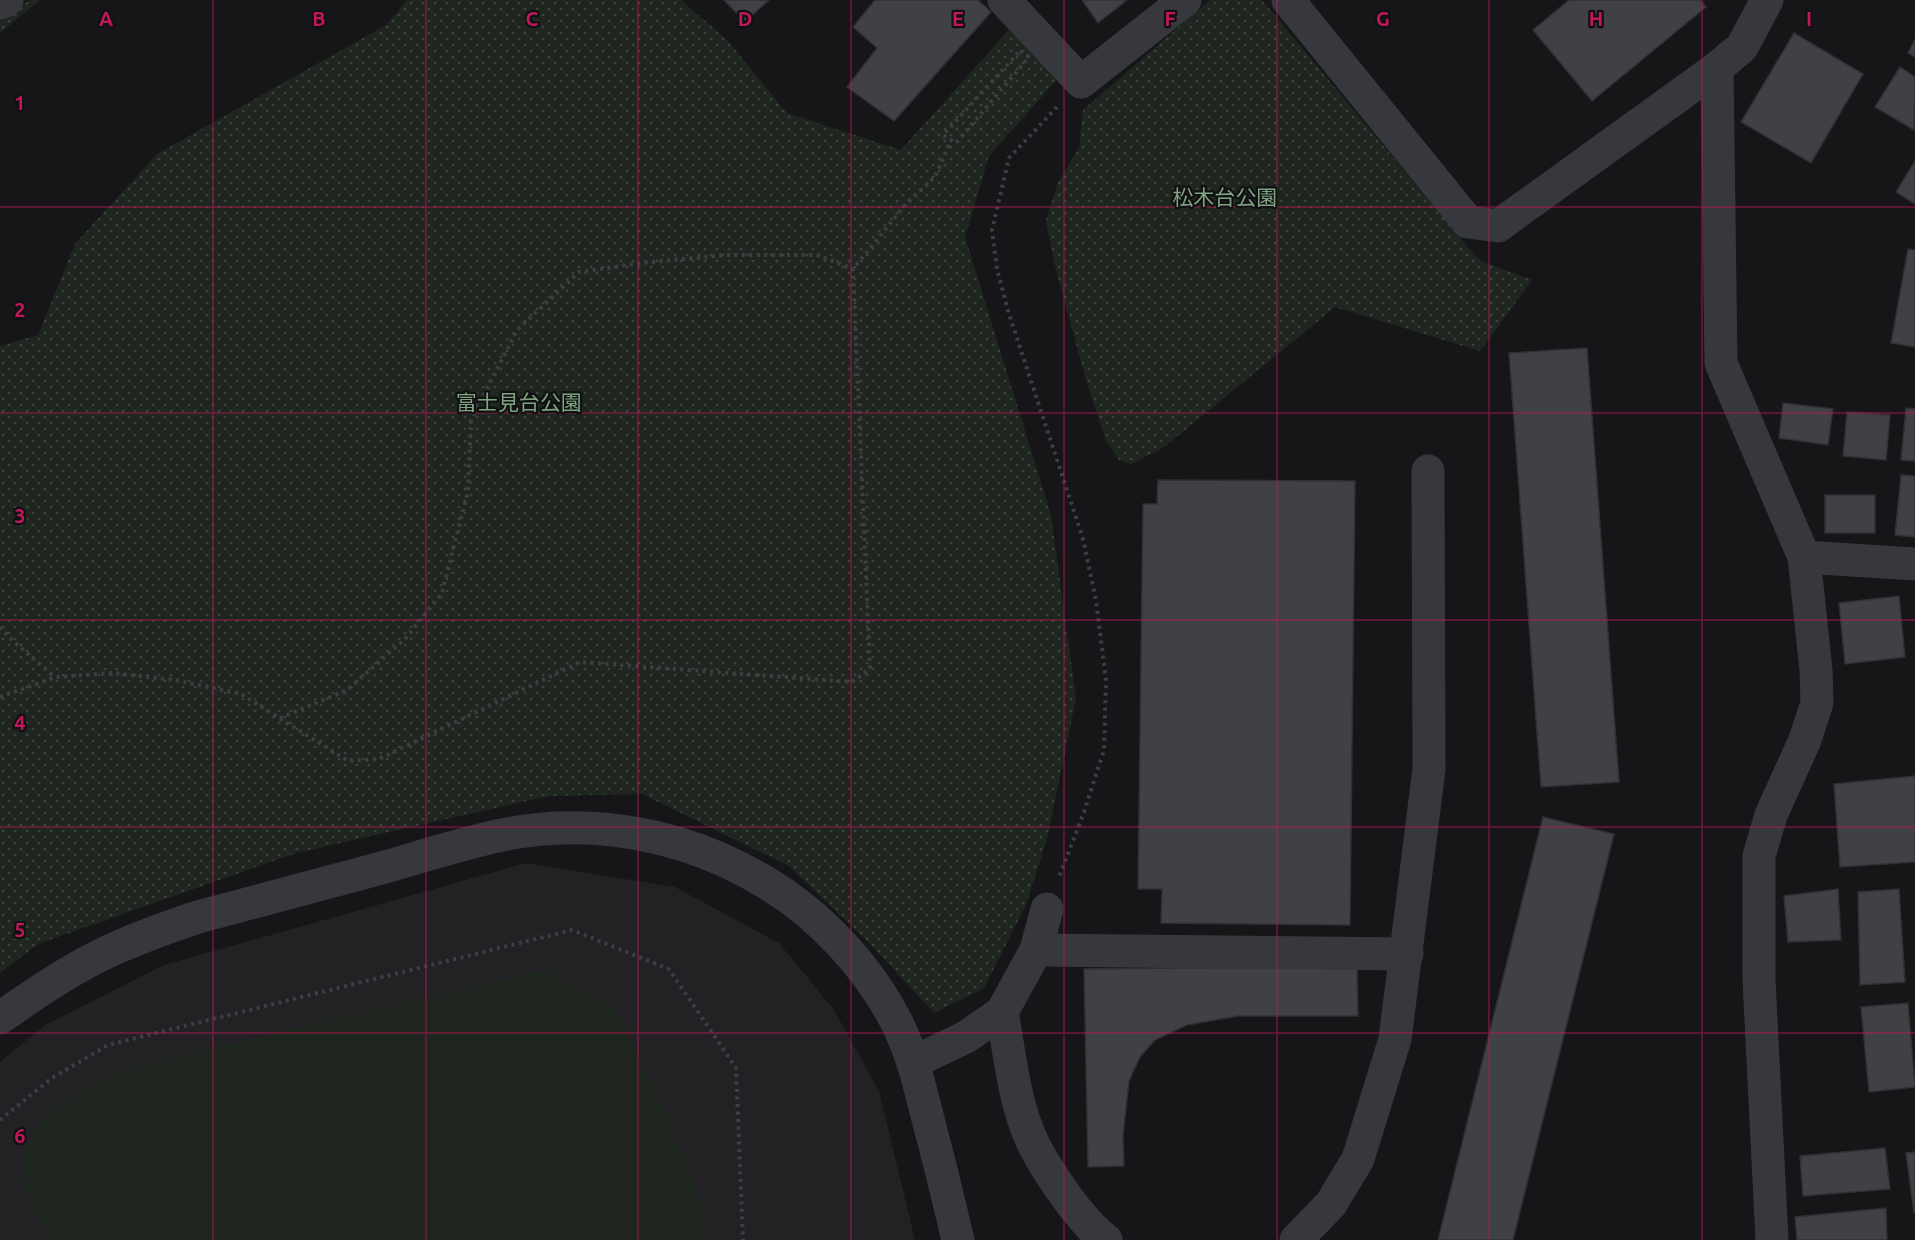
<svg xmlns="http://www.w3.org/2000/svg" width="1915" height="1240" font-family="Ubuntu,'Noto Sans JP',sans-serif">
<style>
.built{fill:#222225}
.grass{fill:#1e261f}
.park{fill:url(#park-dots)}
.building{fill:#404145;stroke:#303034;stroke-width:1.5}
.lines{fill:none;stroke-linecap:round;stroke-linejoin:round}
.path{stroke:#3d3f44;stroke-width:4;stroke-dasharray:3 4.5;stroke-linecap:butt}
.minor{stroke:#37383d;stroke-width:33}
.grid{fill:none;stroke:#c2185b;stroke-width:1.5;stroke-opacity:0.55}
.labels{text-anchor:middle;stroke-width:4.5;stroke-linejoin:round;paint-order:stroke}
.park-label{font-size:21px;fill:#7fa381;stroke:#111113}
.grid-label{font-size:20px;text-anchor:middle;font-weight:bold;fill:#c2185b;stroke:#111113;stroke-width:4.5;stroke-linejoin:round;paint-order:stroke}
</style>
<defs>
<pattern id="park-dots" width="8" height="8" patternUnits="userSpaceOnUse" patternTransform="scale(1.5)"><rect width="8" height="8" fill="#1e261f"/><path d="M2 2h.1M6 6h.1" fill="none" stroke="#3c433d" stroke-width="1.8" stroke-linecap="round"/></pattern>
</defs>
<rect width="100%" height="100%" fill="#161618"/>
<polygon class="built" points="526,863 675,887 779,943 834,1010 879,1091 915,1240 0,1240 0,1062 45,1025 164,965"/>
<polygon class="grass" points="547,969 616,1011 660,1098 697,1189 705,1240 48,1240 20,1181 26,1146 49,1113 89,1086 140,1065"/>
<g class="park">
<polygon points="32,0 40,0 0,33 0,14"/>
<polygon points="407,0 681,0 728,41 787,113 901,150 1015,23 1062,74 989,156 965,237 1051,515 1076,699 1047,839 1026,905 984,988 934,1013 871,945 789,866 642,794 549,796 296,853 38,944 0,973 0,346 38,335 75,244 157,154 386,25"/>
<polygon points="1210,0 1262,0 1471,251 1481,261 1532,280 1480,351 1335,307 1163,448 1131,464 1119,460 1106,441 1086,380 1056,270 1046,221 1058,182 1079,148 1083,110"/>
</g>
<g class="building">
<polygon points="724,0 769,0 745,22"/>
<polygon points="875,0 978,0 991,12 894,121 847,87 877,48 853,27"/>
<polygon points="1082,0 1127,0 1098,23"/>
<polygon points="1569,0 1700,0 1706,7 1592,101 1533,30"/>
<polygon points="1794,33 1863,74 1811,163 1741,122"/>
<polygon points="1915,39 1915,57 1908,53"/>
<polygon points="1900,67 1915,77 1914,130 1875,107"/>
<polygon points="1915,161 1915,204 1896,192"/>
<polygon points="1908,249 1915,250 1915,347 1891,343"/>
<polygon points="1587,348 1619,782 1541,787 1509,353"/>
<polygon points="1783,403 1833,409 1828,445 1779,438"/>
<polygon points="1906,408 1915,409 1915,461 1901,460"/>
<polygon points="1847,412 1890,415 1886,460 1843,456"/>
<polygon points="1901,475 1915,476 1915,537 1895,535"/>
<polygon points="1158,480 1355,481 1350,925 1161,923 1162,889 1138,889 1143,504 1157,504"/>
<rect x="1825" y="495" width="50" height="38"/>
<polygon points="1899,596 1905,657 1845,664 1839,603"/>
<polygon points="1915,776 1915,862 1840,867 1834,784"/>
<polygon points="1543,817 1614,834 1513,1240 1438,1240"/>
<polygon points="1838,889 1841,940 1788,942 1784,896"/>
<polygon points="1899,889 1905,982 1860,985 1858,892"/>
<polygon points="1357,966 1358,1016 1238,1016 1187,1025 1155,1040 1140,1057 1129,1081 1123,1135 1124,1166 1088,1167 1084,969"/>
<polygon points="1908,1003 1915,1087 1869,1092 1861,1007"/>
<polygon points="1885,1148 1890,1189 1803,1196 1800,1156"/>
<polygon points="1915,1152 1915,1213 1914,1213 1906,1153"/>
<polygon points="1886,1208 1887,1240 1797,1240 1795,1217"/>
</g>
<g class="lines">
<g class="path">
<polygon points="1020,51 1029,57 956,143 943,135"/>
<polyline points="1057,107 1009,158 992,230 997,269 1009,314 1083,539 1096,600 1106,680 1104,750 1083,815 1059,877"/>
<polyline points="0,627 14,642 55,677"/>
<polyline points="0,697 56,677 113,673 175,680 241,694 348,761 379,759 580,662 852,682 870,669 853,269 906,204 935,177 951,140"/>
<polyline points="280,718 347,690 405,639 442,593 468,491 471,420 517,330 579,272 642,263 725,255 817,255 853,269"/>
<polyline points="0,1120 52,1078 108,1045 572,930 669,969 736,1068 743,1240"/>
</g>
<g class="minor">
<polyline points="1004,0 1081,82 1185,0"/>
<polyline points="1288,0 1468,222 1498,226 1717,68 1742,47 1767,0"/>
<polyline points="0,3 7,0"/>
<polyline points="1717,68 1721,363 1804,557 1816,670 1817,703 1805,740 1771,815 1759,856 1759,980 1772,1240"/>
<polyline points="1804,557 1915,564"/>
<polyline points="1036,950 1407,954"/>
<path d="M1002,1012C1010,1055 1014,1102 1032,1141C1043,1164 1059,1187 1074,1207C1084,1219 1093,1231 1106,1240"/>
<path d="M0,1018C33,995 66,972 103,954C134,939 165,928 198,917C262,900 325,883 389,866C426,855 464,843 502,835C592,816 687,835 765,882C820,915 869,967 898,1025C914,1058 921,1092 930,1127C940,1164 949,1202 958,1240"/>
<polyline points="914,1062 966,1037 1002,1012 1036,950 1047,909"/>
<polyline points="1296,1240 1331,1204 1358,1159 1395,1039 1429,769 1428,471"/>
</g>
</g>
<path class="grid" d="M213,0V1240M426,0V1240M638,0V1240M851,0V1240M1064,0V1240M1277,0V1240M1489,0V1240M1702,0V1240M0,207H1915M0,413H1915M0,620H1915M0,827H1915M0,1033H1915"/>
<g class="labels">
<g class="park-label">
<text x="1225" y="205">松木台公園</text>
<text x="519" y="410">富士見台公園</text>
</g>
</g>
<g class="grid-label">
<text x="106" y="26">A</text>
<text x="319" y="26">B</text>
<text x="532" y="26">C</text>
<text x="745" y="26">D</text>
<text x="958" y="26">E</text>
<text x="1170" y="26">F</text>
<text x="1383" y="26">G</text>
<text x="1596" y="26">H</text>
<text x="1809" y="26">I</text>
<text x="20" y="110">1</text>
<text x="20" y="317">2</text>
<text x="20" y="523">3</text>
<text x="20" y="730">4</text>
<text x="20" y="937">5</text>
<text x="20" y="1143">6</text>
</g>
</svg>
